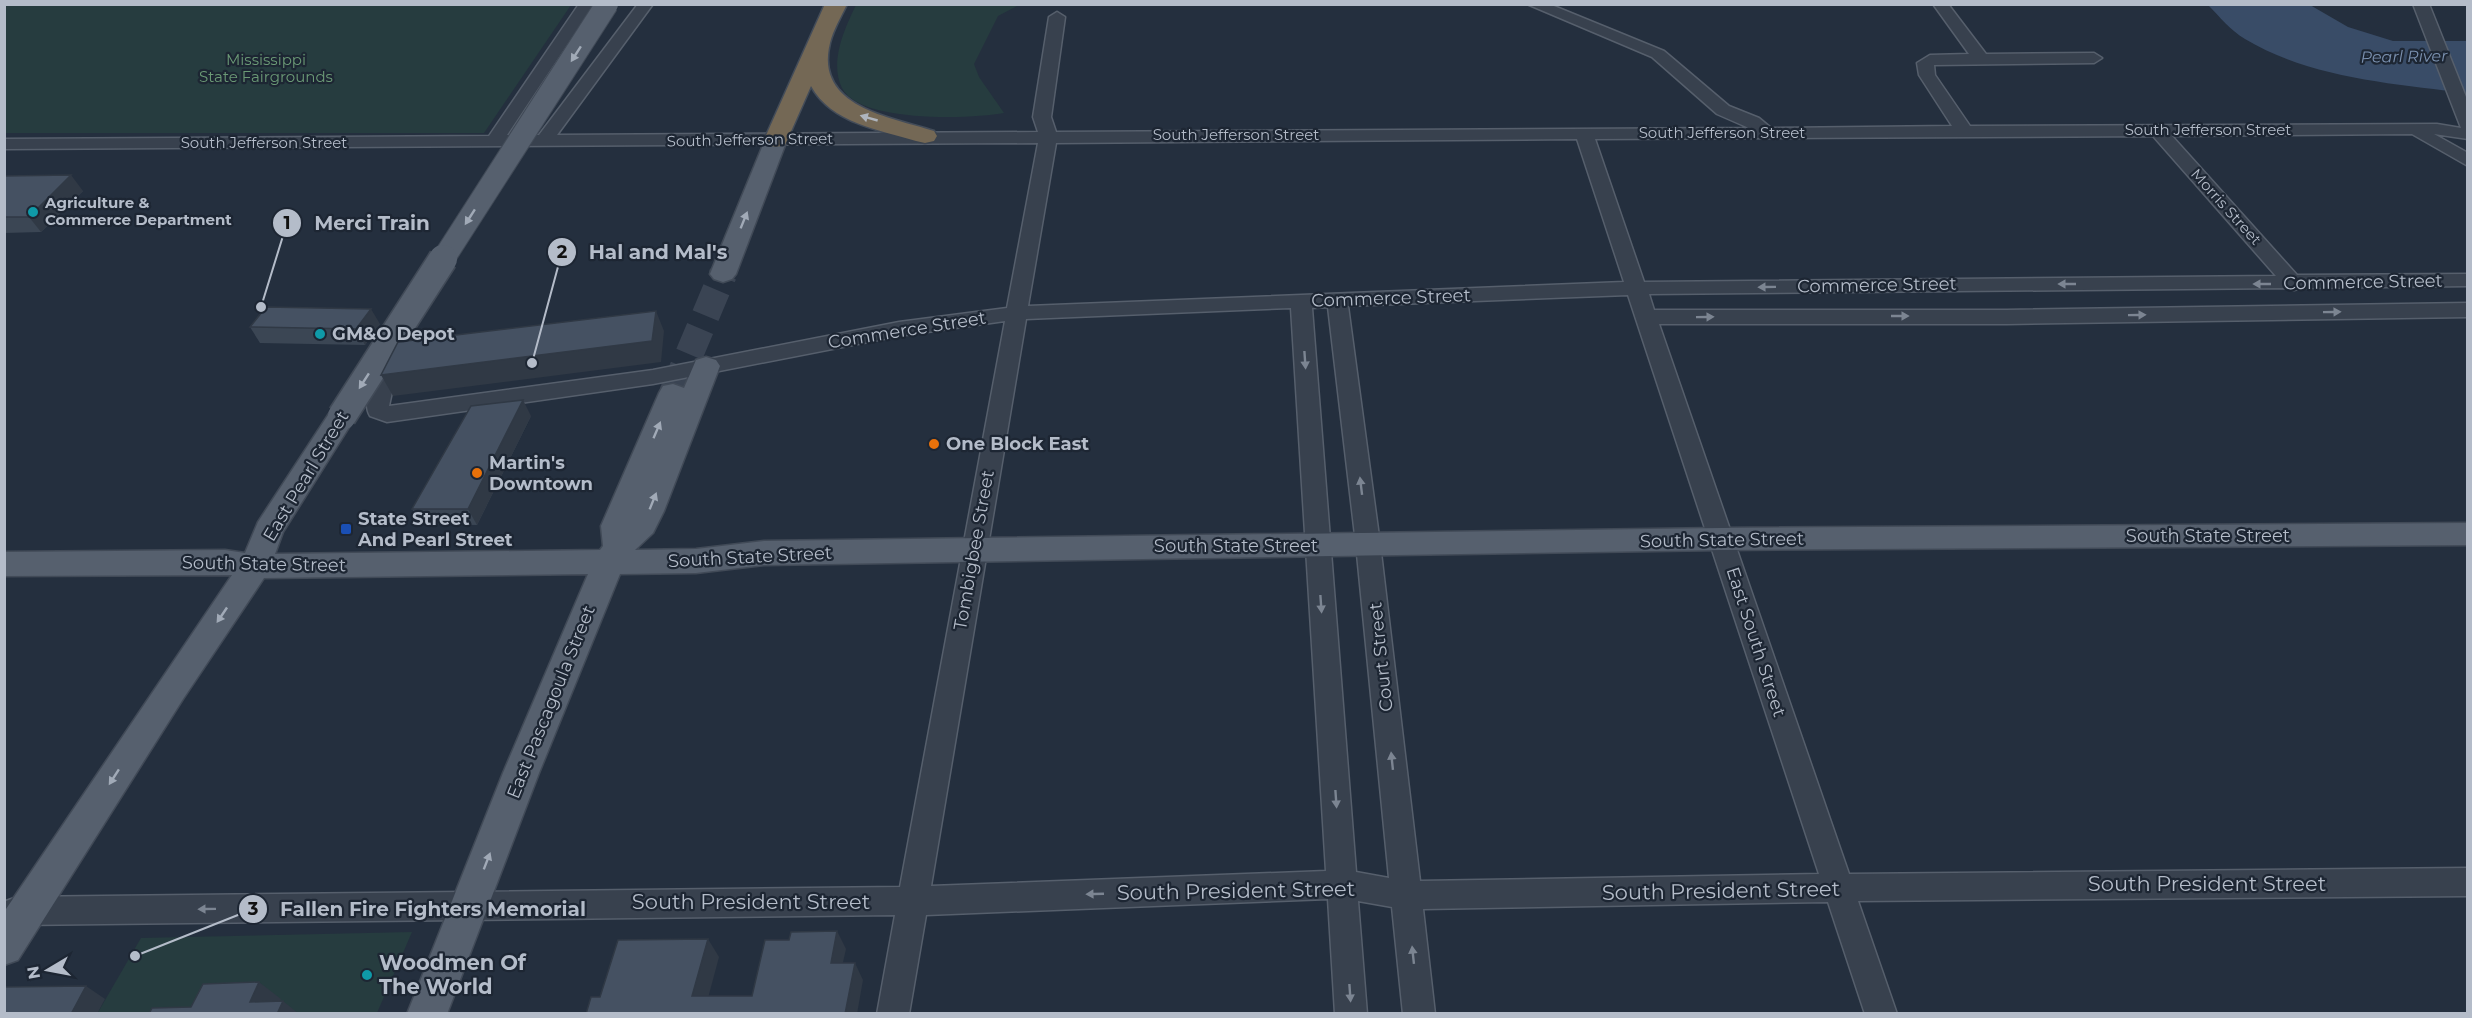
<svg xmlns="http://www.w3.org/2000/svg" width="2472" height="1018" font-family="Montserrat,sans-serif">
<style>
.green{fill:#263c3f}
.water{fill:#394c67}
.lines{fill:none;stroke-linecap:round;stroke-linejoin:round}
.major-tunnel{stroke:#3a4453;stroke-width:28;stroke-dasharray:28 14;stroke-linecap:butt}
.minor-casing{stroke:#565f6c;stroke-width:3}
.major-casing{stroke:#414a57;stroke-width:3}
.highway-casing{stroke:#434c59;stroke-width:3}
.minor{fill:#38414e;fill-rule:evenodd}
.major{fill:#56606e;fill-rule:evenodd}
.highway{fill:#746855;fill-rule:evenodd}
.major-bridge-far1-casing{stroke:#414a57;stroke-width:24;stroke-linecap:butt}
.major-bridge-casing{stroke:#414a57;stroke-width:31;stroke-linecap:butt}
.major-bridge-far1{stroke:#56606e;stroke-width:22}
.major-bridge{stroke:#56606e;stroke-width:28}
.wall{fill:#3b4654}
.shaded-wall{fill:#303945}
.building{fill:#455162;stroke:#303945;stroke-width:1.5}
.oneway{fill:#a1aab7}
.oneway2{fill:#aeb4bd}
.oneway3{fill:#7c8592}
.culture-dot{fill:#0f9aa8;stroke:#1d2633;stroke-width:2}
.food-dot{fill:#e8710a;stroke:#1d2633;stroke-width:2}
.transit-dot{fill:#1a4fb4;stroke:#1d2633;stroke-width:2}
.labels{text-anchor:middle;stroke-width:4.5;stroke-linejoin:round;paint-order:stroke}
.far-park-label{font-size:15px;fill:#6b9a76;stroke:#1d2633}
.far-street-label{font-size:15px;fill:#b4bcc9;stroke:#1d2633}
.far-poi-label{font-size:15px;font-weight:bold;fill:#b4bcc9;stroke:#1d2633;text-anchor:start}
.far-water-label{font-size:16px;font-style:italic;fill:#7c92b1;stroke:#1d2633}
.street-label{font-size:18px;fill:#b4bcc9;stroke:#1d2633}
.poi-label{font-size:18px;font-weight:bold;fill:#b4bcc9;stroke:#1d2633;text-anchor:start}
.near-street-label{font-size:21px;fill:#b4bcc9;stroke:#1d2633}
.near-poi-label{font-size:21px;font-weight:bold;fill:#b4bcc9;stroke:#1d2633;text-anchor:start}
.leader{fill:none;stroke:#b4bcc9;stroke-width:2}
.callout-dot{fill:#b4bcc9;stroke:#1d2633;stroke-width:2}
.mark-label{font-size:18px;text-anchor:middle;font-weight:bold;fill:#111}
.callout-label{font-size:20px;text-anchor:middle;font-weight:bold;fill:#b4bcc9;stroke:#1d2633;stroke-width:4.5;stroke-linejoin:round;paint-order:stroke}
</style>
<rect width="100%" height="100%" fill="#242f3e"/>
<g class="green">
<polygon points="4,5 5,4 571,5 484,133 5,133"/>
<path d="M856,5H1019L998,16L974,64L979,77L1004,113C971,119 859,123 842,88C829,62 845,28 856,5Z"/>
<polygon points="412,932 377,1013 274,1013 280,999 219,1013 97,1014 141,938"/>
</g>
<path class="water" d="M2208,5H2310L2348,27L2393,41H2467V93C2394,84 2310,78 2245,39C2230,30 2220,17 2208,5Z"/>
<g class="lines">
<polyline class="major-tunnel" points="673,393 723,274"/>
<defs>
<path id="minor" d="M579,4H594L507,135H539L638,4H653L557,135L1038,132L1033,117L1049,17L1057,12L1065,17L1051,117L1056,132L1749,128L1717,114L1652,57L1527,4H1549L1664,51L1729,106L1759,118L1771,128L1952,126L1919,75L1917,63L1930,55L1969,54L1933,4H1948L1986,54L2094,53L2102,58L2094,63L1934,65L1935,75L1970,126L2437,124L2461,128L2413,4H2429L2468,102V139L2434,134L2468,153V166L2412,134L2172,136L2297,275L2468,274V286L2302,288L2294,290L2286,288L1649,294L1654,310H2007L2468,303V317L2007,324H1659L1849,874L2468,868V896L1858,901L1897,1014H1865L1828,902L1423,909L1435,1014H1403L1392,907L1358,901L1367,1014H1335L1328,899L926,915L909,1014H877L895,915L17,925L6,921V901L17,897L900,887L1005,321L899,336L653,384L387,422L370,416C359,398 381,372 390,356H406L409,361L392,392L389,406L653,370L899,322L1007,308L1038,143L4,149V139L489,136ZM2153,136L2276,276L1644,282L1595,139ZM1577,139L1624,282L1028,306L1056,143ZM1628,295L1819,874L1420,881L1380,544L1348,306ZM1328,307L1356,544L1389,878L1356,872L1312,308ZM1291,308L1326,871L931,886L1026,319Z"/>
<g id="major">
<polygon points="776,133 784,135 787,140 736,274 732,279 723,282 714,279 710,274 765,140 768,135"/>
<polygon points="706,357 716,360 720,366 664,511 653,533 635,550 696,549 764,541 1721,528 2468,523 2468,545 1721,550 764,565 696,573 620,574 539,773 447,1014 407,1014 503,773 588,574 264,578 183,699 18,960 4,965 4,912 232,575 4,576 4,552 225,550 245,553 258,522 332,409 342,406 352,409 356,416 283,532 275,554 600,550 603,546 601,526 659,393 663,386 673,384 684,388 696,360"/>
</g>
<path id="highway" d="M825,4H847C841,17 833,30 830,43C814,107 890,117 934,131L937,136L934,141L925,143L916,141C880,130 831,123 811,86L785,145L776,147L767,145L764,140Z"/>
</defs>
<use href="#minor" class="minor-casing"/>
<use href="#major" class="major-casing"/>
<use href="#highway" class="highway-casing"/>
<use href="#minor" class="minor"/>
<use href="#major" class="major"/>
<use href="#highway" class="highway"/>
<defs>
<polyline id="major-bridge-far1" points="442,261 607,4"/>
<polyline id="major-bridge" points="342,416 443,259"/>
</defs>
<use href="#major-bridge-far1" class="major-bridge-far1-casing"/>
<use href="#major-bridge" class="major-bridge-casing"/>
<use href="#major-bridge-far1" class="major-bridge-far1"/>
<use href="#major-bridge" class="major-bridge"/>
</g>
<g class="wall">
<polygon points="4,176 83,191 41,232 4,233"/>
<polygon points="380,324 365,345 260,343 250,327"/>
<polygon points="531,416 477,525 422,524 412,509"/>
</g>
<g class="shaded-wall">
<polygon points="71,175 83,191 41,232 29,217"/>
<polygon points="371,309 380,324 365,345 356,329"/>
<polygon points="656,311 664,331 661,362 393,396 381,375"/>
<polygon points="523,400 531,416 477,525 468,509"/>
<polygon points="837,931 846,949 839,980 831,963"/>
<polygon points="708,939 719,957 704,1013 692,996"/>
<polygon points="855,963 863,980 857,1014 845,1014"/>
<polygon points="259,982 281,999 274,1014 250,1002"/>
<polygon points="86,986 105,999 97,1014 71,1014"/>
<polygon points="283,1001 299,1014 277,1014"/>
</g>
<g class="building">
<polygon points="71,175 29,217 4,217 4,176"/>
<polygon points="266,307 371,309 356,329 250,327"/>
<polygon points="656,311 652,341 381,375 398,342"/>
<polygon points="523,400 468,509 412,509 471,406"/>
<polygon points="837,931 831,963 855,963 845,1014 586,1014 591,997 600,997 618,940 708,939 692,996 752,996 765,940 789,940 791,932"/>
<polygon points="259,982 250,1002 283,1001 277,1014 149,1014 152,1008 191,1007 203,984"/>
<polygon points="86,986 71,1014 4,1014 4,987"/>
</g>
<defs><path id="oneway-solid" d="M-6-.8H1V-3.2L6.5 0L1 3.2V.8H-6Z" transform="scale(1.5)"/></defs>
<g class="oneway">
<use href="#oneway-solid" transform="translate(576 54) rotate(123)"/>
<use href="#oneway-solid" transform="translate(470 217) rotate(123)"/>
<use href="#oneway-solid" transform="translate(744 220) rotate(-68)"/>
<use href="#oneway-solid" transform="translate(364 381) rotate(123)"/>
<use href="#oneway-solid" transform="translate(657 430) rotate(-67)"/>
<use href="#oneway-solid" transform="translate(653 501) rotate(-68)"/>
<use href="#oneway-solid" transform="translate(222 615) rotate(124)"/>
<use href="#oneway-solid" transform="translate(114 777) rotate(123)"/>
<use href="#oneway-solid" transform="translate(487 861) rotate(-69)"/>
</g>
<use class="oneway2" href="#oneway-solid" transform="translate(869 118) rotate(-164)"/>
<g class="oneway3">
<use href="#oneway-solid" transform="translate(2067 284) rotate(180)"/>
<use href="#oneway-solid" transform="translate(2262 284) rotate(180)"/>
<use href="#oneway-solid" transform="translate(1767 287) rotate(179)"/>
<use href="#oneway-solid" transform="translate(2332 312) rotate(-1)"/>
<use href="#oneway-solid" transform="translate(2137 315) rotate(-1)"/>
<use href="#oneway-solid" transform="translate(1900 316)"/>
<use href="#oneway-solid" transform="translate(1705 317) rotate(-1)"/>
<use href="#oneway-solid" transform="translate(1305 360) rotate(86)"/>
<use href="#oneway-solid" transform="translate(1361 486) rotate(-97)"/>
<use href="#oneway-solid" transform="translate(1321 604) rotate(86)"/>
<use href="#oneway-solid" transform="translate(1392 761) rotate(-96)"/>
<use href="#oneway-solid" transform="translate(1336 799) rotate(86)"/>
<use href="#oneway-solid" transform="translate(1095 894) rotate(178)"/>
<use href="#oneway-solid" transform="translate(207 909) rotate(179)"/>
<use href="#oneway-solid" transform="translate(1413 955) rotate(-96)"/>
<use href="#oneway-solid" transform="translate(1350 993) rotate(86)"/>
</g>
<g class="culture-dot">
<circle cx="33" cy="212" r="6"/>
<circle cx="320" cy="334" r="6"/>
<circle cx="367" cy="975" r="6"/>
</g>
<g class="food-dot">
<circle cx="934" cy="444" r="6"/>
<circle cx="477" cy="473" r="6"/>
</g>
<rect class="transit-dot" x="340" y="523" width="12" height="12" rx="3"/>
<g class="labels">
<g class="far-park-label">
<text x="266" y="65">Mississippi<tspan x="266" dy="17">State Fairgrounds</tspan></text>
</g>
<g class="far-street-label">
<text x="2208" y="135">South Jefferson Street</text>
<text x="1722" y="138">South Jefferson Street</text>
<text x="1236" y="140">South Jefferson Street</text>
<text transform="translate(750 140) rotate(-1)" y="5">South Jefferson Street</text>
<text x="264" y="148">South Jefferson Street</text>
<text transform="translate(2226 207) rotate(48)" y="5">Morris Street</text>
</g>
<g class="far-poi-label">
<text x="45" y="208">Agriculture &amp;<tspan x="45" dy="17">Commerce Department</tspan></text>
</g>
<g class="far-water-label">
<text transform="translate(2404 56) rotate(-1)" y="6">Pearl River</text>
</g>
<g class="street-label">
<text transform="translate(2363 282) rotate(-1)" y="6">Commerce Street</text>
<text transform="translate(1877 285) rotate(-1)" y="6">Commerce Street</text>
<text transform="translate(1391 298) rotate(-2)" y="6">Commerce Street</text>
<text transform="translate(907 330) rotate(-9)" y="6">Commerce Street</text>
<text transform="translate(306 476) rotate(-59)" y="6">East Pearl Street</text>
<text x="2208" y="542">South State Street</text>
<text transform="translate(1722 540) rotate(-1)" y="6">South State Street</text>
<text x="1236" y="552">South State Street</text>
<text transform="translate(974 550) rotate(-80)" y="6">Tombigbee Street</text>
<text transform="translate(750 557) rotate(-3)" y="6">South State Street</text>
<text transform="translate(264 564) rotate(1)" y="6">South State Street</text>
<text transform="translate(1756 642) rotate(72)" y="6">East South Street</text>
<text transform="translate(1381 657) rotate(-96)" y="6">Court Street</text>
<text transform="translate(551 702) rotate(-68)" y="6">East Pascagoula Street</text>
</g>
<g class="poi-label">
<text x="332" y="340">GM&amp;O Depot</text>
<text x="946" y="450">One Block East</text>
<text x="489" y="469">Martin's<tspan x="489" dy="21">Downtown</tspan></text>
<text x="358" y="525">State Street<tspan x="358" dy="21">And Pearl Street</tspan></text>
</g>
<g class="near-street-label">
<text x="2207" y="891">South President Street</text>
<text transform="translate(1236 891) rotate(-1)" y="7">South President Street</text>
<text transform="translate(1721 891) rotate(-1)" y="7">South President Street</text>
<text x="751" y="909">South President Street</text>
</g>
<g class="near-poi-label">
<text x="379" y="970">Woodmen Of<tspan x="379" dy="24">The World</tspan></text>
</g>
</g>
<path class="leader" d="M261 307L287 223M532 363L562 252M135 956L253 909"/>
<g class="callout-dot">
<circle cx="261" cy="307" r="6"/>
<circle cx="532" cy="363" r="6"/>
<circle cx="135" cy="956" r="6"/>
<circle cx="287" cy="223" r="15"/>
<circle cx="562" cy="252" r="15"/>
<circle cx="253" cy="909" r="15"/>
</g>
<g class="mark-label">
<text x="287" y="229">1</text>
<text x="562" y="258">2</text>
<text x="253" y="915">3</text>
</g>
<g class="callout-label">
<text x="372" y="230">Merci Train</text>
<text x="658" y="259">Hal and Mal's</text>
<text x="433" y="916">Fallen Fire Fighters Memorial</text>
</g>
<rect width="2472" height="1018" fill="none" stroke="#b4bcc9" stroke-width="12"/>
<g transform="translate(48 970) rotate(260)" stroke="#1d2633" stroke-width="4.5" paint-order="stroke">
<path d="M0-4.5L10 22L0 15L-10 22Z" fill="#b4bcc9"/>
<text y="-9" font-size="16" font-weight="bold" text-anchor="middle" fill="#b4bcc9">N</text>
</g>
</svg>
